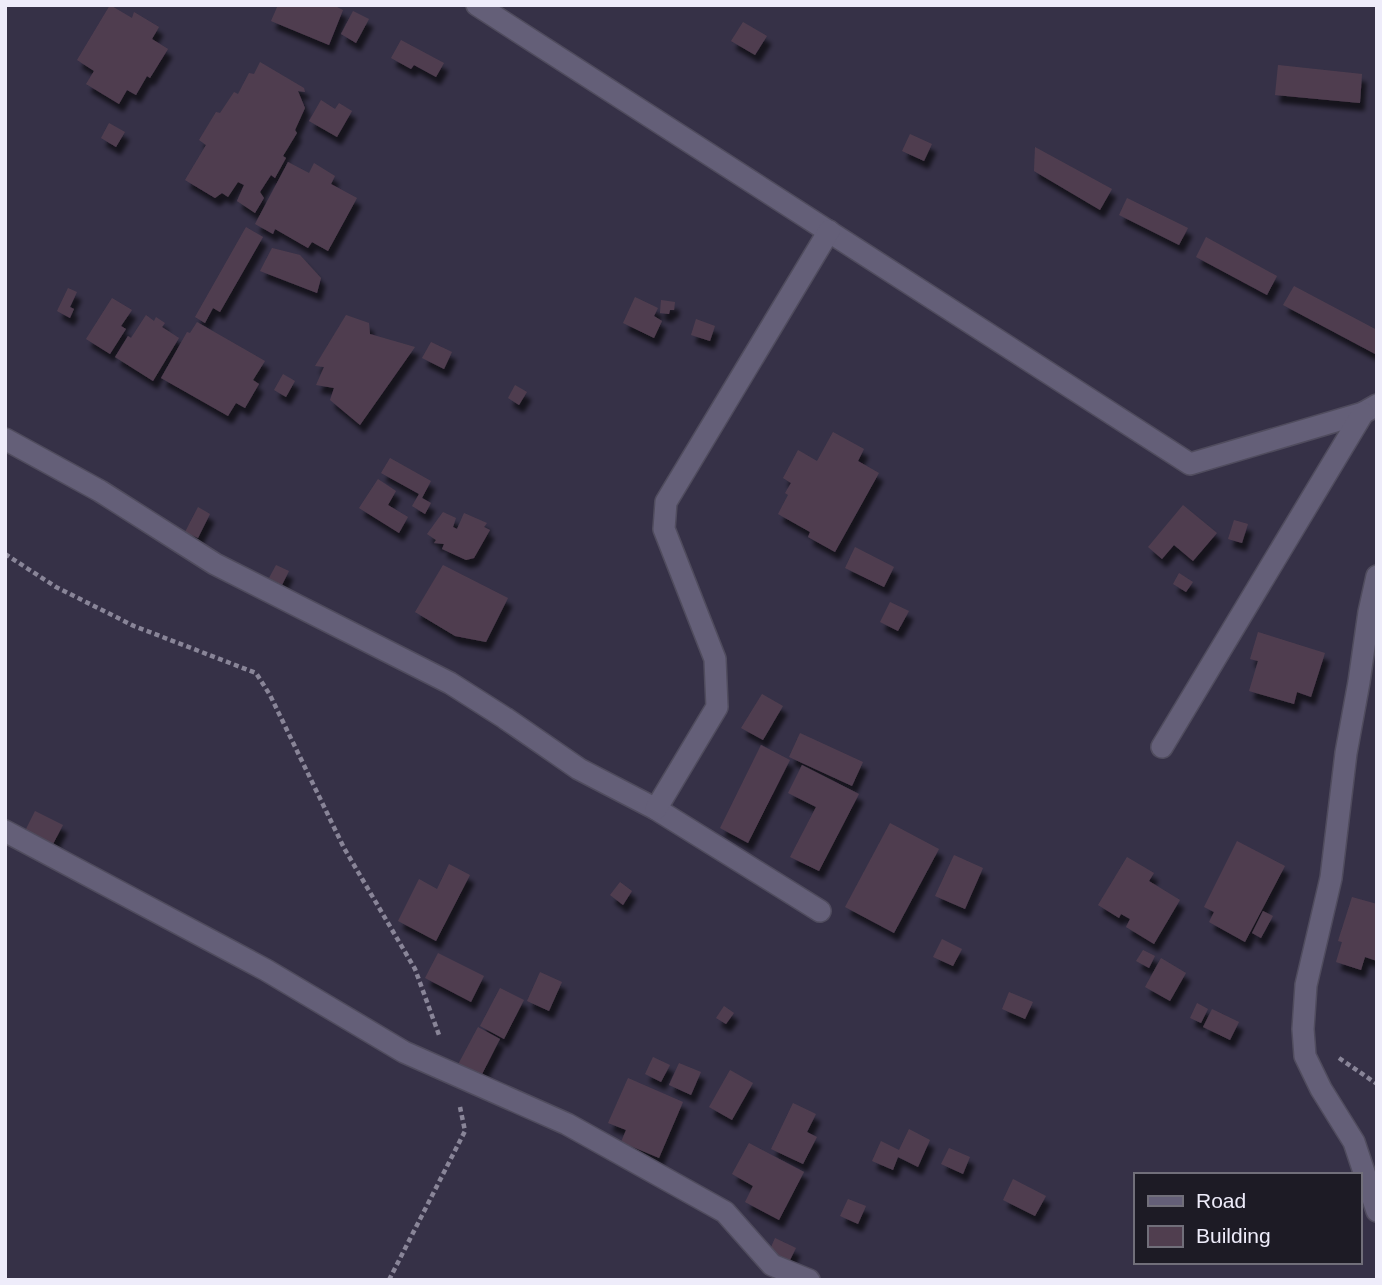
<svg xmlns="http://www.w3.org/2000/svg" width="1382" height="1285" font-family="Arial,sans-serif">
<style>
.building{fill:#503e4f;filter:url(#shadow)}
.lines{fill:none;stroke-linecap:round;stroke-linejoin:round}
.minor-casing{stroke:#504c5e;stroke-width:24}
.path{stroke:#898598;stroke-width:4.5;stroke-dasharray:5 3.5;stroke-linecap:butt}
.minor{stroke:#645f78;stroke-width:21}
</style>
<defs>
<filter id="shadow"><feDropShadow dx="4.5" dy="8" stdDeviation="2" flood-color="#0009"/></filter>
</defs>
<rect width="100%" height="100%" fill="#363147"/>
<g class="building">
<polygon points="110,5 132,18 134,12 159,27 152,39 168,49 150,78 147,76 136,95 127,90 119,104 86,84 94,71 77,60"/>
<polygon points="278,5 333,5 343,10 329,45 271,21"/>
<polygon points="353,11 369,19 356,43 341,34"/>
<polygon points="743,22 767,36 755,55 731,41"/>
<polygon points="401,40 444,63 436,77 414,65 411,69 391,58"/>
<polygon points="260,62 304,88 305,92 298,91 305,108 295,130 297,133 283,156 286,158 275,178 271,175 260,192 264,198 255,213 237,201 244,185 238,182 228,197 222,193 215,198 185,180 206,145 199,140 216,112 220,113 234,92 238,94 249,73 254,74"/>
<polygon points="1278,65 1362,74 1360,103 1275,95"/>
<polygon points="321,100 335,109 339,103 352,111 337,137 309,121"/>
<polygon points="109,123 125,132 116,147 101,138"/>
<polygon points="910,134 932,144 924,161 902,151"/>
<polygon points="1035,147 1112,189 1100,210 1034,171"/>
<polygon points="288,162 309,173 314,163 335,176 331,184 357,198 328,251 312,242 308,248 275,229 273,234 255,224"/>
<polygon points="1127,198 1188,228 1179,245 1119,215"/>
<polygon points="246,227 263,237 220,312 213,308 205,323 195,317"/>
<polygon points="1206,237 1277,276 1267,295 1196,257"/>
<polygon points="272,248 300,255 321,278 317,293 260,271"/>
<polygon points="1294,286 1377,330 1377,355 1283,305"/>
<polygon points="68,288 77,292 70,307 74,309 70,318 57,311"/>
<polygon points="635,297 658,308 654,316 662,321 654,338 623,323"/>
<polygon points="112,298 132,310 121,326 126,329 110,354 86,339"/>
<polygon points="661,300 675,302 674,310 670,310 669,314 660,313"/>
<polygon points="146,315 154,321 156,317 165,323 162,327 179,338 153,381 115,357 128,336 131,338"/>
<polygon points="346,315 369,323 370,334 415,347 360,425 330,400 334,388 316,385 324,367 315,366"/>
<polygon points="696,319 715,326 710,341 691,335"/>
<polygon points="197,322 265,361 253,380 259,384 245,408 236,403 228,416 161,378 187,332 190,333"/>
<polygon points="431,342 452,352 444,369 422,358"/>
<polygon points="283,374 295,381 286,397 274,390"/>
<polygon points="515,385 527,392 519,405 508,398"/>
<polygon points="833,432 864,449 858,461 879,473 835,552 808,537 810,532 778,514 788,495 785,493 791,483 783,478 798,450 817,461"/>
<polygon points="390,458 431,481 422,498 431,503 425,514 412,506 419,494 381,473"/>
<polygon points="378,479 396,491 388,505 408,517 399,533 359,508"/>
<polygon points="1183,505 1217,533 1193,561 1174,545 1162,559 1148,547"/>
<polygon points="198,507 210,514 198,538 185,532"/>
<polygon points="443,512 456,518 453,527 457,529 464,513 487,523 484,527 490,530 474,558 466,560 442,549 444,544 434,543 436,540 427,534"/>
<polygon points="1234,520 1248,524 1242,543 1228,539"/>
<polygon points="855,547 894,567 884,587 845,568"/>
<polygon points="276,565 289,571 282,585 269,578"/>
<polygon points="443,565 508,598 486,642 455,636 415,612"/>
<polygon points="1179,573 1193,582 1186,592 1173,584"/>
<polygon points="890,602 909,611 898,631 880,622"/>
<polygon points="1258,632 1325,653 1311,697 1297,692 1294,704 1249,691 1258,661 1250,659"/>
<polygon points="762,694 783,706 763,740 741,728"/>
<polygon points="800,733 863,762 852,786 789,757"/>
<polygon points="761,745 790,760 748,843 720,828"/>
<polygon points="802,765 859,794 819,871 790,857 816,807 788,793"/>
<polygon points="35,811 63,825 52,846 25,831"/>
<polygon points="890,823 939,849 894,933 845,907"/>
<polygon points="1237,841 1285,866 1245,942 1209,922 1214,912 1204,907"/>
<polygon points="954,855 983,868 965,909 935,896"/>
<polygon points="1127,857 1154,873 1149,881 1180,900 1154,944 1126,927 1130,919 1121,914 1119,918 1098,905"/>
<polygon points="449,864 470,875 436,941 398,921 419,879 437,889"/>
<polygon points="620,882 632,891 623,905 610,895"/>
<polygon points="1352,897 1377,904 1377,961 1365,957 1361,970 1336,962 1342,942 1338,941"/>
<polygon points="1263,911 1273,916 1261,938 1252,933"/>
<polygon points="942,939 962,949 953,966 933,957"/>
<polygon points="1143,950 1155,956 1149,968 1136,961"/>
<polygon points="438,953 484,976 471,1002 425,978"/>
<polygon points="1161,958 1186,973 1170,1001 1145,987"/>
<polygon points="540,972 562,982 549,1011 527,1001"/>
<polygon points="500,988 524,1000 504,1039 480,1026"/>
<polygon points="1009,992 1033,1002 1025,1019 1002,1009"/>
<polygon points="1197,1003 1208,1009 1201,1023 1190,1018"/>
<polygon points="724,1006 734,1013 726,1024 716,1018"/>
<polygon points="1212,1009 1239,1022 1230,1040 1203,1027"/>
<polygon points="478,1027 500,1039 477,1084 454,1072"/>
<polygon points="653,1057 670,1065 661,1082 645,1074"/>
<polygon points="679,1063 701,1072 691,1095 669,1085"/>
<polygon points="730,1070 753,1083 732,1120 709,1107"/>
<polygon points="628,1078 683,1102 659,1158 621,1142 626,1130 608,1123"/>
<polygon points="793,1103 816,1114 807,1132 817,1137 803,1164 771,1149"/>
<polygon points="909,1129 930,1140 918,1167 898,1157 893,1170 872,1161 881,1141 899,1150"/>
<polygon points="749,1143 804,1172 779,1220 745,1202 753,1186 732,1174"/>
<polygon points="949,1148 970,1157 963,1174 941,1164"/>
<polygon points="1013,1179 1046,1196 1035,1216 1003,1200"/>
<polygon points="848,1199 866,1206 858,1224 840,1216"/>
<polygon points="775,1238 796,1248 788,1264 768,1254"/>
</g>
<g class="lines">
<defs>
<g id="minor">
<polyline points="477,5 1190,464 1363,413 1377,405"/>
<polyline points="5,439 100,491 215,564 450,683 505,718 579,769 656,809 820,911"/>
<polyline points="1377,576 1369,612 1359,682 1346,753 1331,878 1306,985 1303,1029 1305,1056 1321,1089 1354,1142 1377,1211"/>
<polyline points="1162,747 1363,413"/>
<polyline points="656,809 717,707 715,659 664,529 666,502 829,231"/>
<polyline points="5,831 266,970 404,1052 567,1124 725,1212 772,1265 809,1280"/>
</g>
</defs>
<use href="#minor" class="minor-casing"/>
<g class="path">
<polyline points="5,554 56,587 134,626 256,673 270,695 344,848 415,969 439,1035"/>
<polyline points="1339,1058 1377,1084"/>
<polyline points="389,1280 465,1131 460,1107"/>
</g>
<use href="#minor" class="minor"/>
</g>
<rect width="1382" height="1285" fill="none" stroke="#eeecfa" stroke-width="14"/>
<rect x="1134" y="1173" width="228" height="91" fill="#1d1b25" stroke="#716f7a" stroke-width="2"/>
<rect x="1148" y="1196" width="35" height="10" fill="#645f78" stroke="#716f7a" stroke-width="2"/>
<text x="1196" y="1208" font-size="21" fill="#eeecfa">Road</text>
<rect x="1148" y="1226" width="35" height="21" fill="#503e4f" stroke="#716f7a" stroke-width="2"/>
<text x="1196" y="1243" font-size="21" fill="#eeecfa">Building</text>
</svg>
